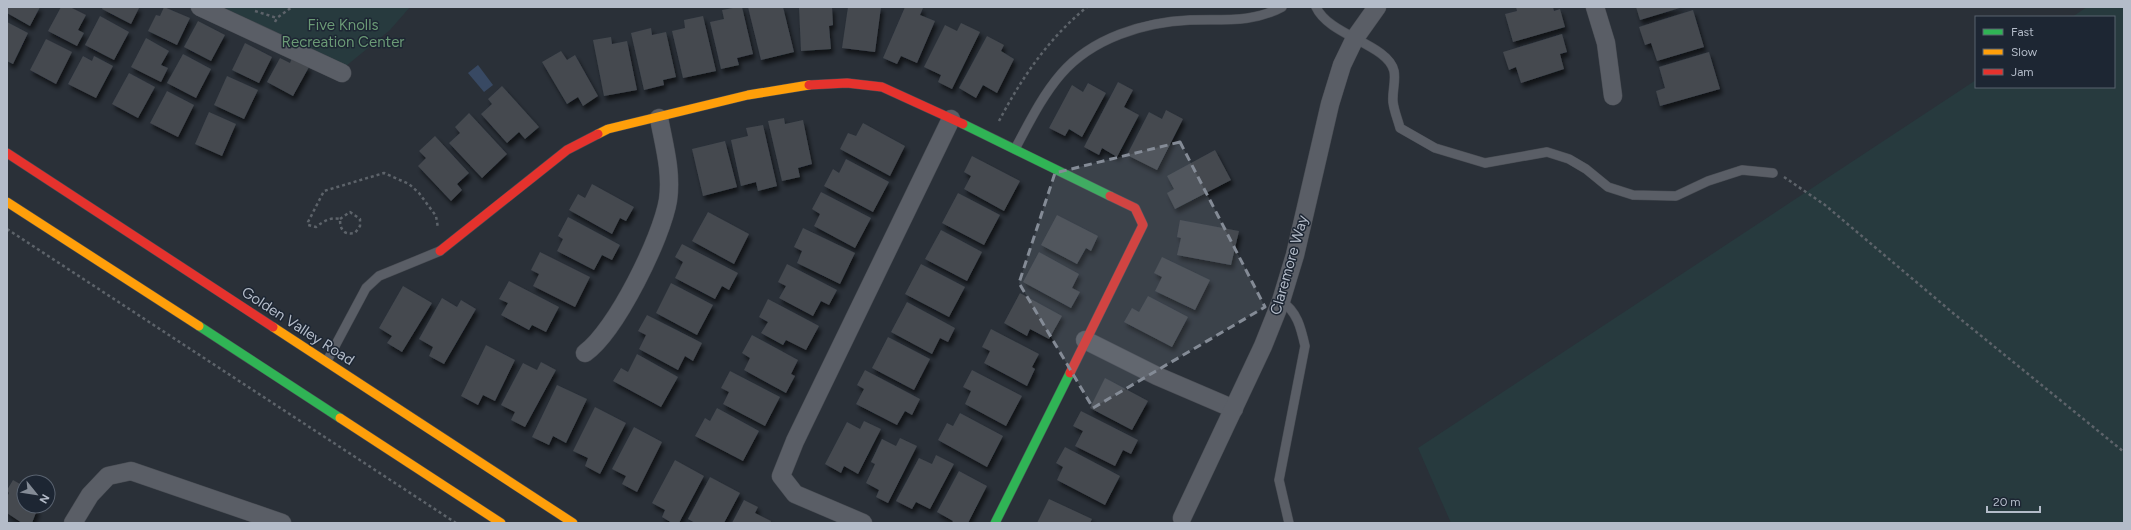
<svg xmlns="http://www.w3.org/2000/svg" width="2131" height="530" font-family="Figtree,sans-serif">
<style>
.green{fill:#273a3e}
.water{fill:#384963}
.building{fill:#444950;filter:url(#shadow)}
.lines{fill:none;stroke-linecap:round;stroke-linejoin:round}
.lane-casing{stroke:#484c53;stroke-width:10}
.street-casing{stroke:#484c53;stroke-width:19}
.fast-casing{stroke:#484c53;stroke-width:10}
.slow-casing{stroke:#484c53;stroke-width:10}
.jam-casing{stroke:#484c53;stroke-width:10}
.path{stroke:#5d636a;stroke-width:2.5;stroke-dasharray:3 3;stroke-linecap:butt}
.lane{stroke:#5a5e66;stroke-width:9}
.street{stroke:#5a5e66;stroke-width:18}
.fast{stroke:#30b455;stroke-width:9}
.slow{stroke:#ff9f0a;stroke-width:9}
.jam{stroke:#e5322d;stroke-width:9}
.marked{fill:#848b96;fill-opacity:0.2;stroke:#848b96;stroke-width:3;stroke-dasharray:8 5;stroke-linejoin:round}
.labels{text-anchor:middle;stroke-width:3;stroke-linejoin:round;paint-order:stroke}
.park-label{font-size:15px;fill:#6b9a76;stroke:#1d2633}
.street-label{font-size:15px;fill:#b4bcc9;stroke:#1d2633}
</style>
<defs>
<filter id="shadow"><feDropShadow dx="2.5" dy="4.5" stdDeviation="2" flood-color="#0009"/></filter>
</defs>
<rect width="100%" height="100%" fill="#2a3038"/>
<g class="green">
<polygon points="222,7 410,7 390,30 346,66"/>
<polygon points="2087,7 2124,7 2124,523 1451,523 1418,448 1976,80 1976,87 2114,87 2114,17 2072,17"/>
</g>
<polygon class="water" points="478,65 493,85 484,92 468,73"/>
<g class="building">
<polygon points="7,7 40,7 30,26 7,13"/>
<polygon points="61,7 70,7 86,15 78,30 84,33 77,46 48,31"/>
<polygon points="103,7 137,7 139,8 131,24 102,9"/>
<polygon points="164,7 190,18 177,45 148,31 156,15 160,16"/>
<polygon points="738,7 742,7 753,54 737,58 739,65 721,69 710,22 724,19 722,10"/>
<polygon points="748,7 783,7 794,52 761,60"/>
<polygon points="799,7 832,7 833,25 829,26 831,49 801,51"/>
<polygon points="848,7 881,7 875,52 842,48"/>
<polygon points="905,7 923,8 920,15 935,21 917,63 901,56 897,64 883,58"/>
<polygon points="1516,7 1553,7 1554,11 1560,9 1565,27 1513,42 1505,14 1517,11"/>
<polygon points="1636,7 1683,7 1640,20"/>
<polygon points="1693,10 1704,47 1657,61 1651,43 1645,45 1639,27"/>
<polygon points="100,16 129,32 114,60 85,45"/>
<polygon points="703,16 716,71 683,78 672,31 685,28 684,20"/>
<polygon points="198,21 225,35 211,61 184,47"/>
<polygon points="7,22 28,33 13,64 7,61"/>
<polygon points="961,23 980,32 952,89 938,82 941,75 924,67 945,25 957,31"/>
<polygon points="651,28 652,35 666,32 676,77 663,80 664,85 644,90 631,33"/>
<polygon points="1562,34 1567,52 1560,54 1564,69 1521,83 1516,67 1509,70 1503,52"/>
<polygon points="987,36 1004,45 1001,51 1014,59 997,93 983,85 976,98 959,88"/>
<polygon points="611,37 612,44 627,41 637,90 604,96 593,40"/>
<polygon points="146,38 169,51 161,65 168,68 161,82 131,67"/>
<polygon points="46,39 72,52 56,84 30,70"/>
<polygon points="245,43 272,57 259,83 232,70"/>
<polygon points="561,51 567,60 575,55 598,96 583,106 578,97 567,104 542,62"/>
<polygon points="1709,52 1720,89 1660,106 1656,91 1665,88 1659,67"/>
<polygon points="183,54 211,69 196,98 167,83"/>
<polygon points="83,56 92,61 94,56 113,66 96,98 68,84"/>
<polygon points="280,58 290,63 292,58 309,67 293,96 267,82"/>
<polygon points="129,73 155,87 138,118 112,104"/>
<polygon points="227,76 258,90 244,119 214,105"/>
<polygon points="1118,82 1133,90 1124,107 1139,115 1117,157 1102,148 1099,155 1084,147"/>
<polygon points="1088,83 1106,93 1082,137 1069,129 1065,136 1049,128 1072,85 1083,92"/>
<polygon points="502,86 539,127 525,139 519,132 507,143 481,114 492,104 488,99"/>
<polygon points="167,91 194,105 178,137 150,123"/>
<polygon points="1166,110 1183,119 1157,170 1127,155 1149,112 1162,119"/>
<polygon points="209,112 236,124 222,156 195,144"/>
<polygon points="469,113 507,154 482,178 449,143 460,133 455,127"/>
<polygon points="784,118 785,124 803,120 812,164 798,168 800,177 782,181 768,121"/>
<polygon points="863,123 905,146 890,176 840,149 848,133 856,136"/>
<polygon points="763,125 777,186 758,191 756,182 741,186 731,140 748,136 746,128"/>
<polygon points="435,136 469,173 457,184 462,190 451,201 418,166 426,158 419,151"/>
<polygon points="725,141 737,187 703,196 692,149"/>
<polygon points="1215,150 1231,180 1175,209 1167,193 1174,189 1167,176"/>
<polygon points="972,156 1020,181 1004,211 964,189 971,176 964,172"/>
<polygon points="846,159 889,182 873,212 824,186 833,169 839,173"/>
<polygon points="592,184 634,207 626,221 620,218 612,234 569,210 578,194 585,198"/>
<polygon points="821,192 871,218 855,248 814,226 820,214 812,209"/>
<polygon points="958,193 1000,215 984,245 942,223"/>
<polygon points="708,212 749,234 734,264 692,241"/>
<polygon points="1057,215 1098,236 1091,251 1086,248 1077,264 1041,245"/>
<polygon points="568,217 620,245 612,260 602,255 594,270 557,251 563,239 558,236"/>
<polygon points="1180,220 1239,231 1231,265 1177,255 1181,238 1177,237"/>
<polygon points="803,228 855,253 840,284 797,263 802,251 794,247"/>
<polygon points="941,230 982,252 967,281 925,259"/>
<polygon points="682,244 738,273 729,290 722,286 715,299 675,278 683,262 675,257"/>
<polygon points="540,252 590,277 575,307 533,286 539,274 531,270"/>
<polygon points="1039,252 1079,274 1072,288 1080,292 1071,308 1023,282"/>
<polygon points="1162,257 1210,280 1195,310 1155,291 1162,277 1154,273"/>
<polygon points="787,264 837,290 829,305 821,301 813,316 779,298 786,286 778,282"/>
<polygon points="921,264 965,287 949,317 905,294"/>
<polygon points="509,281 559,307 546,332 532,325 529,330 501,315 508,303 499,299"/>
<polygon points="671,283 713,305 697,335 656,313"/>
<polygon points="403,286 432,303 402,352 387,343 392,336 379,328"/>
<polygon points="1020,293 1062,316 1049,339 1030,329 1027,336 1004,323"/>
<polygon points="1148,296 1188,317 1172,347 1124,322 1132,308 1139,312"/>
<polygon points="442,298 457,307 461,300 476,309 444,364 429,356 433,347 419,339"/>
<polygon points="768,299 819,326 806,350 786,340 783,345 761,333 768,322 759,317"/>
<polygon points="907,302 955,328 948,342 940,338 932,354 891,332"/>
<polygon points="647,315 702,343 693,361 685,356 678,370 639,349 646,335 638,331"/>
<polygon points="991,329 1039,354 1032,367 1035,369 1027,386 984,363 990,351 982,347"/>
<polygon points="752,335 798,360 791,374 795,376 786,393 744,370 750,358 742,353"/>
<polygon points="888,337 930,359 914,390 872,368"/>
<polygon points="486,345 515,360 495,401 483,395 478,405 461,396"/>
<polygon points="637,354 678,377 661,407 613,381 621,368 628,372"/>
<polygon points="541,362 556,370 525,427 511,420 515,412 501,405 523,363 537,370"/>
<polygon points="865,370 920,399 912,415 905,411 897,425 856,404 864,389 857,385"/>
<polygon points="972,370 1022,396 1006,426 965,404 971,391 963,387"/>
<polygon points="730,371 780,397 765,426 723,404 729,392 721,388"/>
<polygon points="1105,378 1148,401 1132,430 1090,408"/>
<polygon points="557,385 587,399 566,443 553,436 549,445 532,437"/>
<polygon points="595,407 626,423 600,474 585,466 588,458 573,451"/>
<polygon points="717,408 759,431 743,461 695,436 705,418 710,421"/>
<polygon points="1081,411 1138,440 1131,454 1123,450 1115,466 1075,446 1083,431 1073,426"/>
<polygon points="960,413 1003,436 987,467 938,440 947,423 953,426"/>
<polygon points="864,421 881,429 858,474 844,466 841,473 825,464 847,422 860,429"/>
<polygon points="634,427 662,442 637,492 622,484 626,476 612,469"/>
<polygon points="900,438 917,446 888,503 876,497 879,490 866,483 875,464 871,462 882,439 896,446"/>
<polygon points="1065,447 1120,476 1105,505 1057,480 1063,467 1056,463"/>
<polygon points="936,455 954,464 930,509 916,502 912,509 896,501 919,458 932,464"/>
<polygon points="675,460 704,476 679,523 672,523 662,517 665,510 652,503"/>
<polygon points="959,471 987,486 968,523 952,523 953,521 937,512"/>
<polygon points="710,477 740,493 724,523 695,523 688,519"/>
<polygon points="23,479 29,482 24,482 24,506 36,506 35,508 37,510 32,523 22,523 7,513 7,497 9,493 7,490 13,480 20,484"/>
<polygon points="1049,499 1092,519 1090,523 1037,523"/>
<polygon points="744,500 758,507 755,513 771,521 770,523 732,523"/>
</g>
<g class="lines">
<defs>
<g id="lane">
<path d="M1316,7C1329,36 1388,44 1394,71C1396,81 1392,92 1393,102C1394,111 1398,120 1400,128L1435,148L1485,163L1547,152L1569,159L1586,169L1608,187L1633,195L1676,196L1708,181L1742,170L1773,173"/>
<path d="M1015,149C1029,123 1042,96 1061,74C1092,38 1144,22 1190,20C1223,19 1253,23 1282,7"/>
<path d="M1281,301C1297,311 1301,328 1305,346L1279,480L1289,523"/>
<polyline points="327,361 366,288 379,276 440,251"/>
</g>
<g id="street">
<polyline points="200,7 342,73"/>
<polyline points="1595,7 1606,43 1613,96"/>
<polyline points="1085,340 1157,376 1234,409"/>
<path d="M585,353C616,331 662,237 668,200C672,172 664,145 659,118"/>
<polyline points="1182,518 1263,346 1281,301 1295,255 1330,104 1342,65 1355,38 1377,7"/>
<polyline points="73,523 90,495 108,476 131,471 282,523"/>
<polyline points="863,523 795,494 781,476 795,441 951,119"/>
</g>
<g id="fast">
<polyline points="963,124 1110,196"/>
<polyline points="199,326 340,418"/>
<polyline points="995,523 1070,373"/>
</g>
<g id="slow">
<polyline points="598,134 608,129 748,95 809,85"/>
<polyline points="7,202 199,326"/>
<polyline points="273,327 573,523"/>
<polyline points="340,418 501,523"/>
</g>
<g id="jam">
<polyline points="809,85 847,83 882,87 963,124"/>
<polyline points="7,153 273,327"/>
<polyline points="440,251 567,150 598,134"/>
<polyline points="1070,373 1143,225 1135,208 1110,196"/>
</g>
</defs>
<use href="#lane" class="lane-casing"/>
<use href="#street" class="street-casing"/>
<use href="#fast" class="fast-casing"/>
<use href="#slow" class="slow-casing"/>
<use href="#jam" class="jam-casing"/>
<g class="path">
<polyline points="255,11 277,18"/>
<polyline points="275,22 277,18 292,7"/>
<path d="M999,121C1022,77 1049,38 1087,7"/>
<polyline points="1784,177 1825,205 1953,313 2124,452"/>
<path d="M340,219L350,212L360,219V226L355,233C344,235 340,230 340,219C330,217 324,221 316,227L308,225V222L324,191L384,173L409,184L419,193L436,216L438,228"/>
<polyline points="7,229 456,523"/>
</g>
<use href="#lane" class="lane"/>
<use href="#street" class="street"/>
<use href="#fast" class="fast"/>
<use href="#slow" class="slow"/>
<use href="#jam" class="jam"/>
</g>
<path class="marked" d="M1180,142L1265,307L1093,408L1019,283L1055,173Z"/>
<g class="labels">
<g class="park-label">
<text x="343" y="30">Five Knolls<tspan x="343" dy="17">Recreation Center</tspan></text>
</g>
<g class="street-label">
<text transform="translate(1289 265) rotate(-74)" y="5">Claremore Way</text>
<text transform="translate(298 326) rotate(33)" y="5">Golden Valley Road</text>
</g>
</g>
<rect width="2131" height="530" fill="none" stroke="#b4bcc9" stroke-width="16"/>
<rect x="1975" y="16" width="140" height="72" fill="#1d2633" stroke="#59626f"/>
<rect x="1983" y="29" width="20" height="6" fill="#30b455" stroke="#59626f"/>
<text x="2011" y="36" font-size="12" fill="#b4bcc9">Fast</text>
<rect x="1983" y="49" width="20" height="6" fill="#ff9f0a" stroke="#59626f"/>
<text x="2011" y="56" font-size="12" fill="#b4bcc9">Slow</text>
<rect x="1983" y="69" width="20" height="6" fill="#e5322d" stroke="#59626f"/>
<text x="2011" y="76" font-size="12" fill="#b4bcc9">Jam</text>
<g transform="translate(36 494) rotate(120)"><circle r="19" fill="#1d2633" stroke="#59626f"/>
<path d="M0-3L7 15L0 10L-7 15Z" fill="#848b96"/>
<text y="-6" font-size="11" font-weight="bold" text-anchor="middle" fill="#b4bcc9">N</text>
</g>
<path d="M1987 506v6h53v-6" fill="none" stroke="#b4bcc9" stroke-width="2"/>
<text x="1993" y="506" font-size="12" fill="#b4bcc9" stroke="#1d2633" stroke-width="3" paint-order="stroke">20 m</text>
</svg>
